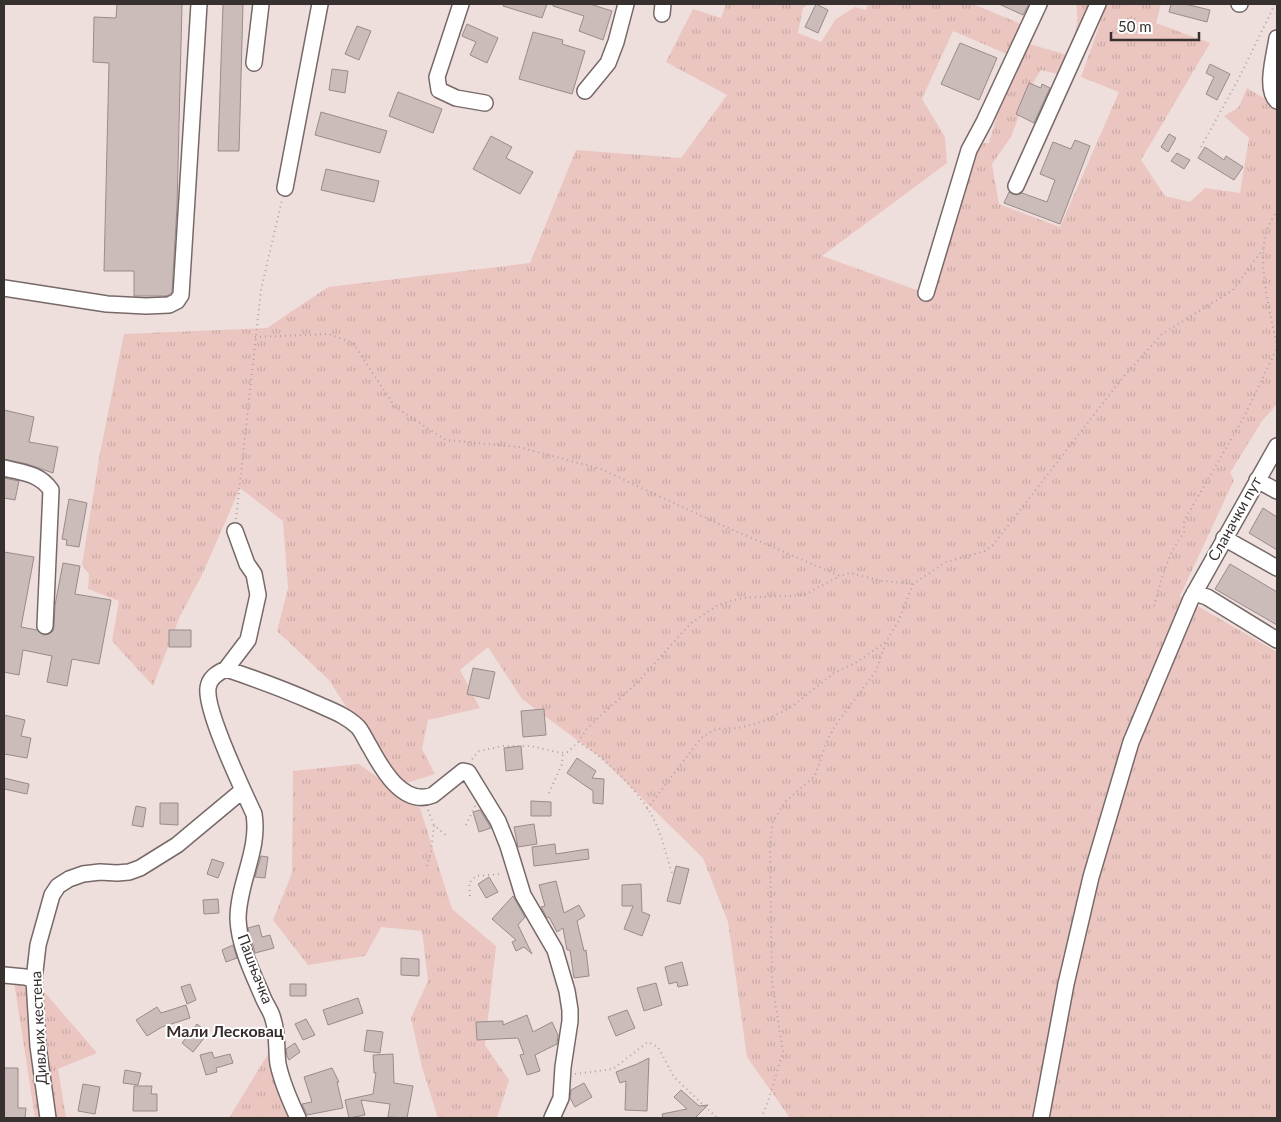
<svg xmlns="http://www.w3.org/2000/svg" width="1281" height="1122" viewBox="0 0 1281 1122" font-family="Lato,sans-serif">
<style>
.grass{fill:url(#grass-tufts);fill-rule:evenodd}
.building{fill:#cbbcba;stroke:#998b89}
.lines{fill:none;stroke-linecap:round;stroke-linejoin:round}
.minor-casing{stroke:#776968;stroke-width:18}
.path{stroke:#b0a4a3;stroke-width:2;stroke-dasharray:1 4;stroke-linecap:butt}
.minor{stroke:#fff;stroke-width:15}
.labels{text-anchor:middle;stroke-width:4;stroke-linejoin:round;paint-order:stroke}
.street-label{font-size:15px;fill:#36302f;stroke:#fff}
.neighbourhood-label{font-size:16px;font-weight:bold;fill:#362b2a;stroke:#fff}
</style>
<defs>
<pattern id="grass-tufts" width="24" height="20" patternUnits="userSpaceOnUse" patternTransform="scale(1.25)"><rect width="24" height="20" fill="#ebc5c0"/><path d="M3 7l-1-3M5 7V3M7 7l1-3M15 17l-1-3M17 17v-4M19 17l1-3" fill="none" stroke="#caaaa5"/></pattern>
</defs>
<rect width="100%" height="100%" fill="#eedfdd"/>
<path class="grass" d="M726,4h82l-5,4 -5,25 23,9 15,-23 19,-12 11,3 2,-6h105l55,23 -6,15 46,13c6,-17 12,-33 8,-51h11l3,20 -25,52 -24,-6 -13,21 -17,46 -19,27 7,40 61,23 59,-135 -38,-15 26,-73h54l-5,19 54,20 -69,117 24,36 25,6 15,-14 35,5 9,-55 -25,-22 15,-9 8,-19 30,18v298l-15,17 -32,52 4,7 -54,116 97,56v466h-487l-43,-61 -19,-135 -25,-64 -103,-101 -78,-58 -34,-52 -28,23 20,38 -52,12 -6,29 13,25 -38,12 -68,-106 -52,-49 11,-43 -5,-67 -43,-33 -38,87 -22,41 -27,70 -41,-45 7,-40 -31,-12 1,-15 -7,-9 18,-112 24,-119 143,-6 61,-41 202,-24 46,-113 105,8 46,-63 -61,-33 27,-53 28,9zM953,31l61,26 -24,51 6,11 -7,24 -17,1 -47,149 -103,-37 125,-93 -2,-26 -23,-38z
M359,764l61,44 32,101 44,37 -11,99 24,35 -12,38h-59l-16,-51 -11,-49 17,-37 -6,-50 -41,-4 -16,29 -57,9 -35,-45 19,-47 1,-102z
M13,975l21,5 63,73 -39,16 8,49h-31z
M276,1041l21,77h-68z"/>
<path class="building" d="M117,4h65l-5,202 -5,86 -5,4h-33v-25h-30l5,-208 -16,-1 1,-45 22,1z
M223,4h20l-4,147h-21z
M504,4h43l-5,14 -39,-12z
M553,4h37l22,7 -9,29 -24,-9 5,-15 -31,-10z
M816,4l12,6 -10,23 -13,-6z
M999,4h30l-6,11z
M1171,4h14l25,6 -3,12 -38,-10z
M467,24l31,14 -11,25 -17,-8 6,-13 -14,-6z
M357,26l14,5 -12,29 -14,-6z
M533,32l30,8 -1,4 23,7 -13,43 -53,-15z
M960,43l37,15 -18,42 -38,-16z
M1210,64l20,10 -13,26 -11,-6 8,-17 -8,-4z
M332,69l16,2 -3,22 -16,-3z
M1029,83l12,5 1,-4 8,4 -16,35 -18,-9z
M398,92l44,17 -9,24 -44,-17z
M321,112l66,19 -7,22 -65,-18z
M1169,134l7,4 -8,14 -7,-5z
M491,136l21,11 -6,11 27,14 -13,22 -47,-25z
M1075,140l15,6 -30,78 -56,-21 5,-11 7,3 6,-2 25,9 8,-22 -15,-6 13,-32 18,7z
M1205,147l19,13 2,-4 17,11 -9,13 -36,-22z
M1177,153l13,7 -6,9 -13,-8z
M326,169l53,12 -5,21 -53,-12z
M4,410l30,7 -5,25 29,5 -5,26 -26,-9 -23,-5z
M4,478l15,3 -4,19 -11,-2z
M69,499l18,4 -8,44 -13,-2 1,-5 -5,-1z
M1263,508l14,9v33l-28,-17z
M4,552l30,5 -13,70 16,3 7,5 5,-1 4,-3 1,-5 1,-21 8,-42 17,3 -5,28 36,6 -12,64 -27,-5 -5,27 -20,-4 5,-26 -29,-6 -4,25 -15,-3z
M1230,564l47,28v33l-62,-36z
M169,630h22v17h-22z
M473,668l22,4 -6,27 -22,-5z
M544,709l2,26 -23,2 -2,-26z
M4,715l21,5 -4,16 10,2 -4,20 -23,-4z
M521,746l2,23 -17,2 -2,-23z
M577,758l19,13 -4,7 12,1 -1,25 -10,-1v-12l-26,-18z
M4,778l25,6 -2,10 -23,-5z
M531,801l20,1v14h-20z
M160,803h18v22l-18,-1z
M136,806l10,2 -3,19 -11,-2z
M480,810l11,18 -12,4 -6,-20z
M534,824l3,20 -19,3 -4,-20z
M555,844l1,10 32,-5 1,10 -55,7 -2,-19z
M261,856l7,1 -3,21 -10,-1z
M212,859l12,4 -6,15 -11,-4z
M676,866l13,3 -9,35 -13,-3z
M489,877l9,15 -12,6 -8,-14z
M556,881l8,32 15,-8 6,11 -8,5 7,30 2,-1 3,26 -15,2 -4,-28h-3l-4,-22 -6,4 -8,-15 -2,1 -6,-11 4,-1 -6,-21z
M641,884l1,28 8,3 -8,21 -18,-7 9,-23h-11v-21z
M513,896l12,21 -7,8 14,29 -8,-7 -8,4 -4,-9 4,-2 -24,-21z
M218,899l1,14 -15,1 -1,-14z
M259,925l3,12 8,-2 4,13 -19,5 -7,-25z
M233,945l4,13 -11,4 -4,-12z
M401,958l18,1v17l-18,-1z
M682,962l6,23 -10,2 -1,-5 -8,2 -4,-17z
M656,983l6,22 -18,6 -7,-23z
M190,984l6,16 -9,4 -6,-17z
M290,984h16v12h-16z
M358,998l5,15 -35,12 -5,-15z
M186,1005l4,13 -28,9 -15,9 -11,-16 21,-13 4,6z
M627,1010l8,18 -19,8 -8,-19z
M527,1015l6,17 19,-10 6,13 -1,9 -22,11 5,16 -13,4 -7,-20 4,-1 -6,-16 -41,2 -1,-18 27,-1v4z
M306,1019l9,16 -12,5 -8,-16z
M197,1024l11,9 -15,19 -11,-9z
M367,1030l16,2 -3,21 -16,-2z
M295,1043l5,9 -11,8 -2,-4 -1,-7z
M212,1052l2,6 16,-4 3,9 -17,5 1,4 -11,3 -6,-20z
M393,1054l1,29 19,3 -6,32 -19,-1 2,-13 -29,-4 4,15 -16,3 -4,-18 28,-6 3,-21h-2l-1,-18z
M649,1058l-2,53 -22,-1 1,-29 -6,2 -4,-11 21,-8z
M4,1068h14v40h8l-1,10h-21z
M332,1068l7,14h-2l6,26 -36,7 -5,-11 10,-2 -8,-25z
M125,1070l16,3 -3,12 -15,-2z
M584,1083l8,14 -17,10 -5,-9 1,-8z
M83,1084l17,3 -5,27 -17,-3z
M134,1086h18l-1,8h6v17h-24z
M681,1090l18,16 9,-1 -13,13h-32l-1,-4 25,-5 -13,-12z"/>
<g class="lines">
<defs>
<path id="minor" d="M461,4l-24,73 2,13 17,8 29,5
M1239,4h1
M662,14l1,-10
M1277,38c-2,15 -13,52 0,63
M254,63l7,-59
M585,91l23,-28 8,-21 10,-38
M1016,186l82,-182
M285,188l35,-184
M4,288l103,16 39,2 23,-1 8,-4 4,-6 18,-291
M926,293l43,-143 15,-28 55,-118
M4,468c19,5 35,5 47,22l-6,136
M1257,480l20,11
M1224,538l53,30
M1194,593l13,4 70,43
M226,669l22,-29 10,-45 -4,-21 -7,-10 -12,-33
M4,975l21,2 9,3
M48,1118l-10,-72 -4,-66 4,-35 14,-50 6,-9 11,-7 14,-5 17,-2 17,1 12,-1 11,-4 37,-23 66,-55
M298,1118c-8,-17 -16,-35 -20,-54 -2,-14 0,-30 -5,-45 -2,-9 -8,-15 -11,-24 -10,-23 -23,-50 -24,-76 0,-36 22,-69 16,-105 -11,-24 -49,-103 -46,-126 1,-10 9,-15 18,-19 30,10 60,21 89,34 15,7 31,12 43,24 5,6 8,14 12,20 12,22 33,60 63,48l30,-24 5,1 30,49 10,25 15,49 32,55 12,41 3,19v11l-7,46 -2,31 -9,20
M1041,1118l25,-134 25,-107 40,-135 60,-143 86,-153"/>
</defs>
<use href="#minor" class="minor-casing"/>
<path class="path" d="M1201,147l39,-71 35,-72
M1277,210c-3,6 -8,14 -10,21 -11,34 4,82 10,116
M255,337l74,-3 24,9 42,64 51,33 73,7 82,22 118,55 121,52 10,-3 32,8 31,3
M236,519l25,-229 21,-90
M1154,606l9,-32 9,-23 12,-19v-11l60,-104 33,-69
M578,742c26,14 62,50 75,76 9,17 13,37 19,55
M472,759l7,-8 24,-5h28l30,7 7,-1 10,-10 8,-12 14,-14 37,-33 54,-60 27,-18 24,-7 62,-3 36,-19
M549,793l13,-29 1,-11
M647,809l54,-71 15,-9 22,-1 23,-6 29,-14 44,-35 23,-11 29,-20 13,-22 14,-36 33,-22 39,-11 8,-6 131,-169 38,-42 71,-44 30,-41
M428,810l6,15 14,12
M466,825l9,-19
M427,866l4,-15 3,-26
M470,896l-1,-13 7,-7 27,-2
M575,1074l38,-5 35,-27 10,5 16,30 43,41
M761,1118l6,-13 16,-53 -11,-70 -2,-141 3,-19 12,-20 30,-26 11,-33 9,-17 41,-55 10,-29"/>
<use href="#minor" class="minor"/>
</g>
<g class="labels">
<g class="street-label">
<text transform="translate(1235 519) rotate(-61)" y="5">Сланачки пут</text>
<text transform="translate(255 969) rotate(69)" y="5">Пашњачка</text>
<text transform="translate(39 1028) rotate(-93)" y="5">Дивљих кестена</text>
</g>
<g class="neighbourhood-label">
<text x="225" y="1037">Мали Лесковац</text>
</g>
</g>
<rect width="1281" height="1122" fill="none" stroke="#36302f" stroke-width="10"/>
<path d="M1111 32v8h88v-8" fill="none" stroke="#36302f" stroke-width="2.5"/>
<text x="1118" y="32" font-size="15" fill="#36302f" stroke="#ffffff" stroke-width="4" paint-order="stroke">50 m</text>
</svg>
